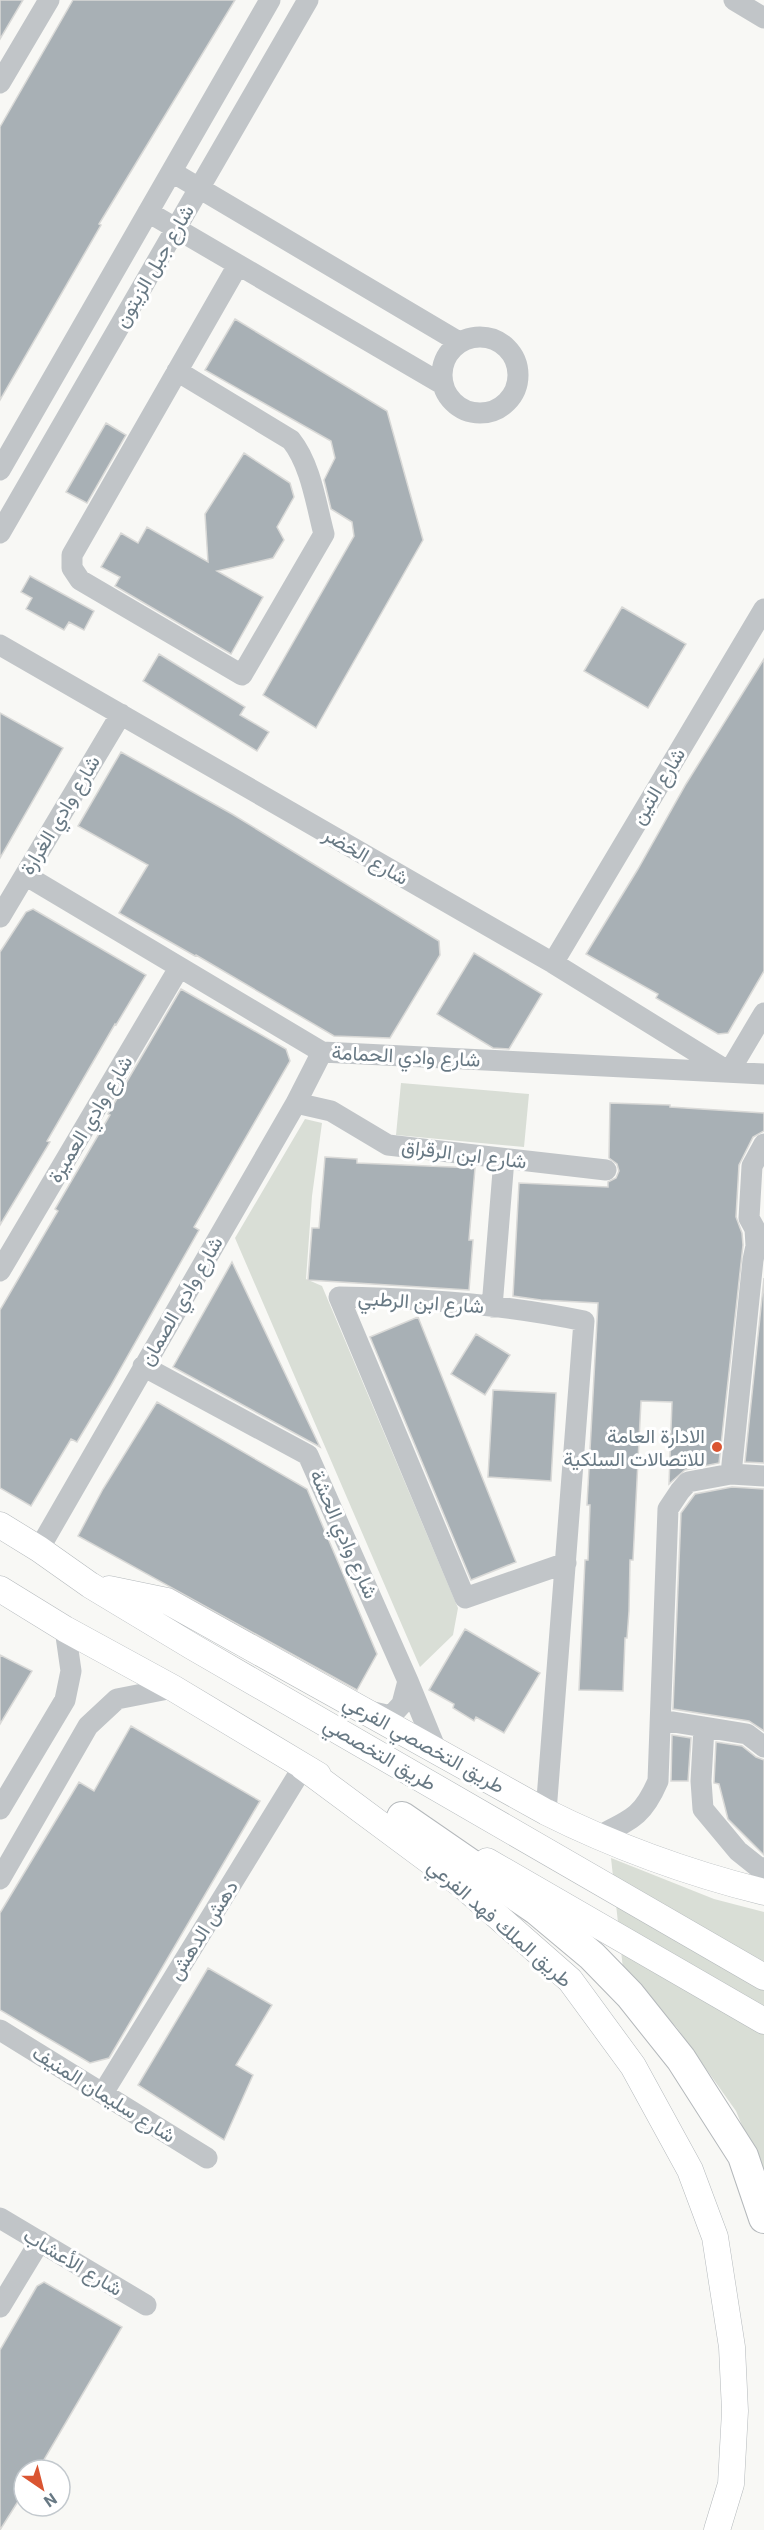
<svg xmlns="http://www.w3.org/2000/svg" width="764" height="2530" viewBox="0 0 764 2530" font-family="Roboto,Vazirmatn,sans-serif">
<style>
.green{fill:#d9ded6}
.building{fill:#a8b0b5;stroke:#d9d9d7;stroke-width:1.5}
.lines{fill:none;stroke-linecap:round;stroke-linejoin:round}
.major-casing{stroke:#b4b9bc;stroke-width:27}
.highway-casing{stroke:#b4b8bb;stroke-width:32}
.minor{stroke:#c1c5c8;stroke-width:21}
.major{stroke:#fff;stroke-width:26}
.highway{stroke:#fff;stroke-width:30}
.poi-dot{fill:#da5532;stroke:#fff;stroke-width:2}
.labels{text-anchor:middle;stroke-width:6;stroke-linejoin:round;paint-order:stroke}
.street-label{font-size:20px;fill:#687984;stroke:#fff}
.poi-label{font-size:20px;fill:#687984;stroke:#fff;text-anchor:end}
</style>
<rect width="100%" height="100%" fill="#f8f8f5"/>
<path class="green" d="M401,1083l128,11 -5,53 -128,-12z
M305,1119l17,4 -10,73 -6,83 16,7 136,322 -5,27 -33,32 -185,-429z
M611,1858l103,41 50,13v267l-28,-68 -59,-83 -54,-59z"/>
<path class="building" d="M0,0h23l-23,39z
M73,0h162l-136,224 2,1 -101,175v-273z
M235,319l152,92 36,129 -107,188 -53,-33 91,-159 -2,-14 -21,-13 -7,-29 11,-22 -4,-17 -126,-71z
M106,423l20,12 -39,68 -21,-11z
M244,453l46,30 4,14 -17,30 7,13 -11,18 -56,13 46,26 -32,57 -116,-68 5,-9 -19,-10 20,-34 17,10 9,-16 61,35 -3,-48z
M30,576l64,35 -10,19 -15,-8 -5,8 -38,-21 6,-11 -11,-6z
M622,607l64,37 -38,64 -64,-37z
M159,654l86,53 -5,8 29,17 -12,19 -114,-70z
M764,659v312l-36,62 -10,1 -62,-36 2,-4 -72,-40 52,-85 48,-85z
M0,713l63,35 -63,110z
M121,752l111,62 207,127 1,14 -50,83 -56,-2 -138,-81 -1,1 -76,-43 29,-48 -70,-39z
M33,909l113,66 -30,50 -1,-1 -68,117 3,1 -50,83v-273l26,-40z
M474,953l68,41 -33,55 -16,-1 -56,-34z
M181,989l105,60 4,12 -96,166 5,3 -89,157 -33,55 -6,-3 -40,67 -31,-18v-178l58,-99 -3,-2 55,-94 -2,-1z
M610,1103l60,2v2l94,6v18l-11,6 -14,28 -3,52 6,16 1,12 -24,218 -34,7 -16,14 3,-82 -31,-1 -8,159h-3l-1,51 -2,27h-2l-2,53 -44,-1 6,-130h3l2,-55h-3l11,-202 -57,-3 -28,-4 6,-113 89,4v-5l8,-4 3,-7 -2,-7 -8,-6z
M325,1157l32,2v4l118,5 -6,72h4l-4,50 -161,-10 4,-52h7z
M232,1262l88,185 -147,-80z
M764,1278v185l-19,-1z
M418,1317l98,245 -45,18 -101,-243z
M476,1334l34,21 -25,40 -34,-21z
M493,1390l63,3 -5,88 -63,-4z
M157,1402l150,87 70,165 -20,36 -279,-154 25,-47z
M732,1487l32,2v242l-15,-10 -76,-12 8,-196 14,-19z
M465,1629l75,44 -36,60 -28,-16 -2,4 -21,-13 1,-4 -25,-14z
M0,1655l32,16 -32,53z
M131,1726l129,75 -151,257 -19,5 -90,-53v-97l79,-131 15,9z
M672,1735l19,3 -3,43h-17z
M716,1742l26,4 14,11 8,3v95l-36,-36 -9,-35 -5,-1z
M208,1968l64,37 -36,60 17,10 -29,65 -86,-55z
M44,2282l78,45 -84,143h-14v22l-24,38v-180l37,-64z"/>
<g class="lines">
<defs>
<path id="major" d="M0,1525l39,24 51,36 103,62 571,330
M0,1589l65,40 108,59 145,87
M109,1589l58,12 379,211c70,35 142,61 218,80
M303,1767l159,118 108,95 63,86 57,104 25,67 17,110 3,64 -4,73 -14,46
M487,1861l277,160"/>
<path id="highway" d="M402,1817l135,93 55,46 38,39 51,64 62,97 21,62"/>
</defs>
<use href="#major" class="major-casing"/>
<use href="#highway" class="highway-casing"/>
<path class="minor" d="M734,0l30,18
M0,83l49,-83
M172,172l287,170
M148,212l294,172
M442 375a38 38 0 1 1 76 0a38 38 0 1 1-76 0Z
M177,371l114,69c20,25 25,64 33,94l-82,141 -162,-95 -8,-12v-13l166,-290
M0,470l270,-470
M0,533l308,-533
M0,645l553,318 176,109 35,-59
M25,875l297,177 442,22
M0,917l121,-203
M553,963l211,-354
M296,1103l35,8 57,34 218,25
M0,1271l179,-303
M492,1307l12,-148
M143,1366l165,89 100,226 29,71
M731,1474l33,2
M39,1549l257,-446 26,-51
M369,1711l22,5 11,-12 6,-23
M661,1720l86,14 17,13
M704,1727l-3,54 2,28 35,42 20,16 6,1
M0,1809l65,-109 6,-29 -6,-42
M546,1812l38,-491c-81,-17 -163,-23 -245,-24l126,301 101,-35
M596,1837c34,-17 46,-19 62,-56l10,-272 12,-18 8,-9 43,-8 22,-214 3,-14 -1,-17 -6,-11 3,-52 12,-22
M0,1879l88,-153 29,-27 56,-11
M0,2030l207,128
M103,2093l200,-326
M0,2218l146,87
M0,2307l40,-66"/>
<use href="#major" class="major"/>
<use href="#highway" class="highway"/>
</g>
<circle class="poi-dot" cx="717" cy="1447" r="6"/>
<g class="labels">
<g class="street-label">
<text transform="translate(154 266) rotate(-60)" y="7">شارع جبل الزيتون</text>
<text transform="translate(658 786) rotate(-59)" y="7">شارع التين</text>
<text transform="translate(60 815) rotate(-59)" y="7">شارع وادي الغرارة</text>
<text transform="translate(366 856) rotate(30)" y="7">شارع الخضر</text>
<text transform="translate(406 1056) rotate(3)" y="7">شارع وادي الحمامة</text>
<text transform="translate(90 1119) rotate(-59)" y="7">شارع وادي العميرة</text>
<text transform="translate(464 1154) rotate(7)" y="7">شارع ابن الرقراق</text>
<text transform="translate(181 1301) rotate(-60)" y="7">شارع وادي الصمان</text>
<text transform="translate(421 1302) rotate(4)" y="7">شارع ابن الرطبي</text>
<text transform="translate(344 1534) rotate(66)" y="7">شارع وادي الحشة</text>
<text transform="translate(424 1744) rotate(29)" y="7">طريق التخصصي الفرعي</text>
<text transform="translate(380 1754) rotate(30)" y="7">طريق التخصصي</text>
<text transform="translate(500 1923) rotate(41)" y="7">طريق الملك فهد الفرعي</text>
<text transform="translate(203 1930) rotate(-58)" y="7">دهش الدهش</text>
<text transform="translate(104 2094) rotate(32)" y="7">شارع سليمان المنيف</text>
<text transform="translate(73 2262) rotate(31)" y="7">شارع الأعشاب</text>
</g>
<g class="poi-label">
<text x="705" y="1443">الادارة العامة<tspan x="705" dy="23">للاتصالات السلكية</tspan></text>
</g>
</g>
<g transform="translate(42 2488) rotate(145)"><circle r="28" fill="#ffffff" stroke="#c3c9ce" stroke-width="1.5"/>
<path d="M0-4.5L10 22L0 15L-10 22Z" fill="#da5532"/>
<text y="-9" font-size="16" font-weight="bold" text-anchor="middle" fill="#687984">N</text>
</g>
</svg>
